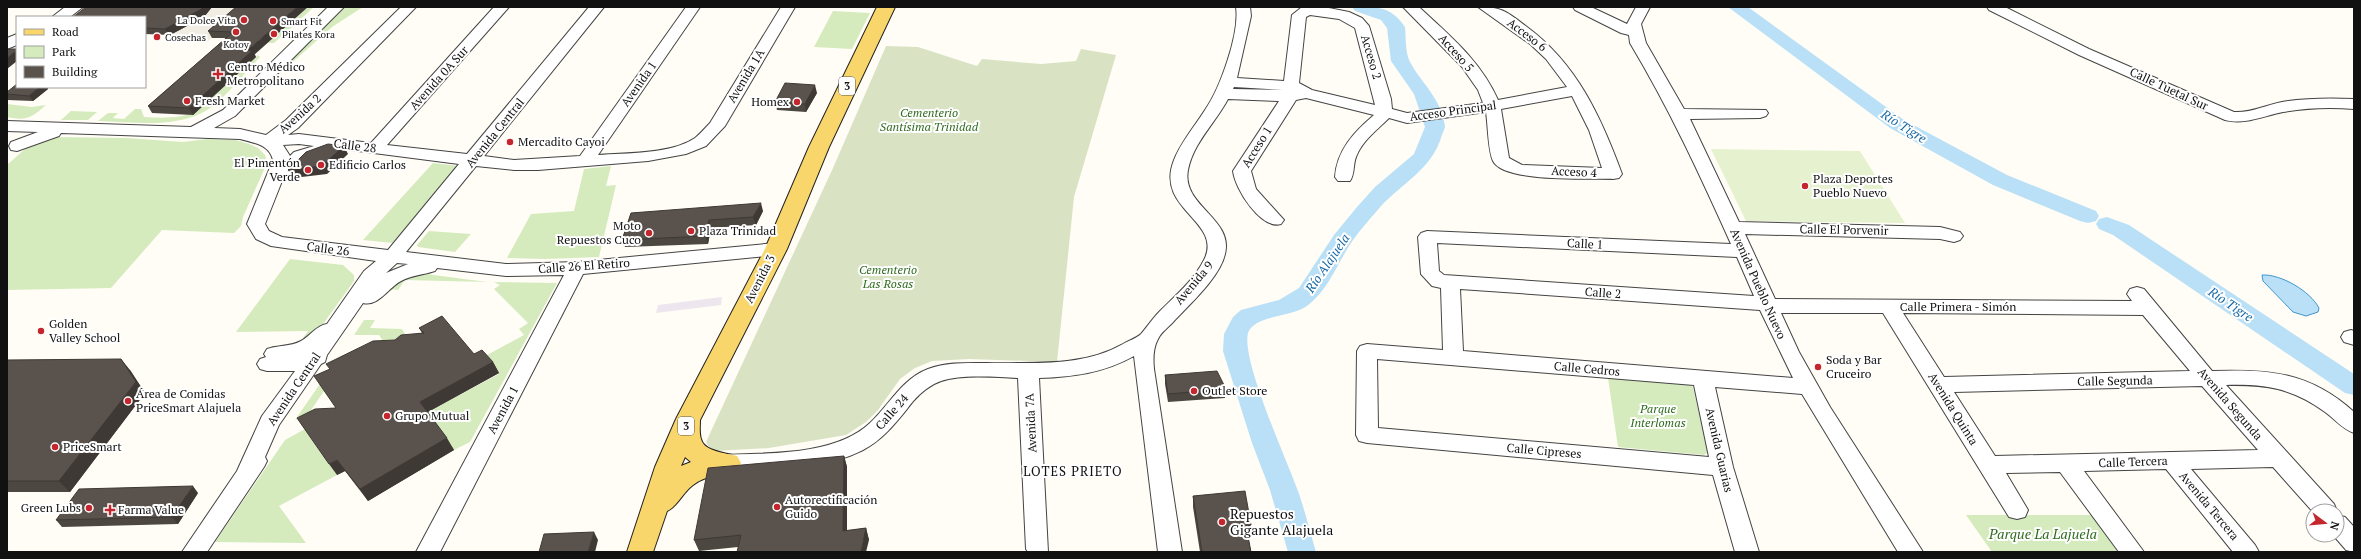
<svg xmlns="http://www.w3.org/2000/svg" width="2361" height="559" viewBox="0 0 2361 559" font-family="'PT Serif',serif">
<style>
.industrial{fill:#eee6ef}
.green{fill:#d5ebbd}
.cemetery{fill:#d9e3c4}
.pitch{fill:#e6f2cf}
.plaza{fill:#f1ede2}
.water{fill:#b9e0f7;stroke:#3f96cf}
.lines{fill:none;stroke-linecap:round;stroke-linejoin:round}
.river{fill:#b9e0f7;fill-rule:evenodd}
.minor-casing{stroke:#444;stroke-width:2}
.major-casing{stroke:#222;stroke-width:2}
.minor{fill:#fff;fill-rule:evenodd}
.major{fill:#f9d66b;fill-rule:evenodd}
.wall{fill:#4d4742}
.shaded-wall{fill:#3f3936}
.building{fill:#5a524d;stroke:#3f3936}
.poi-dot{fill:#c4262e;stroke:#fff;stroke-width:1.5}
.labels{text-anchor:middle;stroke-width:4;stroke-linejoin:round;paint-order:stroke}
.far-poi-label{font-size:10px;fill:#111;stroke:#fff;text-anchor:start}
.shield{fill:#fff;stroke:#585858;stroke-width:1}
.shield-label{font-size:11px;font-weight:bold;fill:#111}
.street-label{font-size:12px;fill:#111;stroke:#fff}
.poi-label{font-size:12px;fill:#111;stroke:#fff;text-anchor:start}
.park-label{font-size:12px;font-style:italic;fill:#2f6b1f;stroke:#fff}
.water-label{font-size:13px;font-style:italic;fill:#1768a6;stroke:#fff}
.neighbourhood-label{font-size:13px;letter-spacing:1px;fill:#111;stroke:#fff}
.near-poi-label{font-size:14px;fill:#111;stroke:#fff;text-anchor:start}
.near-park-label{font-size:14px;font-style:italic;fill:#2f6b1f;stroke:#fff}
</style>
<rect width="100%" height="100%" fill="#fffdf5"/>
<path class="industrial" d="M722,297l-1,8 -65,8 2,-8z"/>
<path class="green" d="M308,7h6l-40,36h-6z
M340,7h23l-31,20 -92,82z
M833,11l37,2 -18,36 -38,-2z
M258,55l2,2c-15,16 -30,35 -47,49 -32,24 -77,16 -115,15l10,-8h10l-5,5 11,1 11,-10h6l3,8c19,1 36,2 53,-6z
M7,104l25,3 14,-2c-15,13 -19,16 -39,12z
M71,111l26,1 -9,8h-27z
M55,137l71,1 57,4 24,-3 29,1 13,4 9,4 7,7 2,8 -24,54 -2,9 -7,7 -72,-3 -51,58 -104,2v-125l19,-17z
M433,163l26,3 -66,77 -30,-3z
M611,166l-5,20 10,-1 -17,72 -54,2 -38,-1 24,-44 43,-3 10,-42z
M429,231l42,3 -16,18 -37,-5 -1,-2z
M290,259l53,6 11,10v6l-41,57h-10l5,-7 -72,1z
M417,273l9,1 61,8 -82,-2 -7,10 -14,-1 9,-6z
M494,282l63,1 -87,159 -16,8 -22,-30 -27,4 94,-50 -23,-13 48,-26 -5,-6 9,-6 -34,-34 6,-4z
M364,320h11l-5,8 32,1 5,8 -10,4h-14l-4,-6h-25z
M1608,378l80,6 5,3 15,65 -4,3 -86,-8z
M322,381l2,10 -15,22 -14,7z
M305,429l32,46 -58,31 27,37 -91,-1 70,-102z
M1966,515h127l28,37h-129z"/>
<path class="cemetery" d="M886,46l32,1 59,19 5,-7 59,5 35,-3 5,-12 35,6 -42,142 -17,165 -88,-3 -37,2 -17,7 -15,11 -22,31 -12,12 -20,13 -77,13 -54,3 -5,-2 -4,-7 127,-274z"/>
<path class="pitch" d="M1711,149l149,2 45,72 -159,-2z"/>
<path class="plaza" d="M212,7h36l-41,35 -41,-2 10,-9 28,-14z"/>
<path class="water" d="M2262,275c19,-1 48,16 57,33l-1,4 -12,4 -13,-4 -30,-31z"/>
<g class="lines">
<path class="river" d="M1352,7c25,0 38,-2 53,20 1,10 0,26 5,35 12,22 31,36 35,64 0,3 -3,8 -4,12 -10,31 -38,45 -60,68 -11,13 -23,26 -32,40 -13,21 -22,45 -42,60 -15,11 -53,9 -59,27 -7,27 39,127 50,158 7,20 12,41 18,61h-28l-18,-62 -18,-47 -29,-92 1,-17 9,-17 8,-7 38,-10 20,-12 35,-53 23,-28 18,-20 39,-33 11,-27 -11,-33 -23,-33 -4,-33 -6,-8 -26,-9z
M1728,7h20l156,113 103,55 89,36 3,5 -3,5 -8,2 -8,-2 -87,-36 -103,-57z
M2107,217l22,8 225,149v21l-9,-2 -232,-158 -14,-6 -3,-5 3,-5z"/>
<defs>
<path id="minor" d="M65,7h18l-13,10h-18z
M328,7h16l-109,109 -21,12 26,1 26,6 20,-15 115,-113h15l-118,121 -10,7 11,-1 72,9 123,-136h15l-122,138 80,9 122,-147h15l-120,149 30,4 66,-4 106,-149h14l-102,148c27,-2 74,-1 97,-17 5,-4 10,-10 15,-15l71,-116h14l-70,119 -19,20 -20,8 -38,7 -110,9h-24l-38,-4 -70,86 100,12 71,-2 199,-19 7,2 2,4 -2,4 -7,2 -193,19 -143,278h-24l148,-277 -58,1 -69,-8 -2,3c-12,4 -23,4 -34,10 -13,7 -23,26 -38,22l-36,52 -2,7 -4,2 -42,61 -14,32 2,4 -3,6 -57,85h-25l55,-81 25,-55 33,-45h-28l-7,-2 -3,-5 3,-5 6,-2 -2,-3 3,-5c11,-4 23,-2 34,-8 9,-5 16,-16 26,-17l37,-53 12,-10 -105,-15 -15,-7 -9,-15 26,-64c-4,-16 -19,-17 -33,-21l-179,-6 -2,3 -42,15 -6,-1 -2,-4 2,-4 27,-10 -31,-1v-10l184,6 32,-17zM299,144l15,2 -20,6 -4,4 -7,-11zM335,148l124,16 -71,86 -106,-13 -13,-6 -4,-7 17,-43 24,-21zM397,263l11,1 -22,9z
M1236,7h14l1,9 -14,62 47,3 8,-66 10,-8h22l25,5 13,6 7,8 22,73 1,10 15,4 76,-10 -5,-13 -16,-23 -59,-60h16c30,28 62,54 79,93l69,-13 -21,-28 -16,-15 -52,-37c25,0 29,5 49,20 50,37 74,90 95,147l-3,4 -6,1c-23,-1 -109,4 -120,-18 -5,-11 -5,-36 -7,-49l-79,11 -18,-5c-12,12 -27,23 -33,39 -3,7 -1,17 -6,24h-12l-3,-4c2,-27 19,-45 39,-62l-68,-17 -10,2 -45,71 5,18 28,31 -3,4c-20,6 -46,-35 -48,-53l46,-70 -51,-2c-12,23 -35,44 -40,71 -7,36 46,48 37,84 -5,23 -35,50 -51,67 -5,6 -13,11 -16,18 -5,9 -5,20 -4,30l28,183h-24l-24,-196c-30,17 -62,21 -95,22l9,174h-20l-2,-3 -8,-171c-23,-1 -64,-5 -84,6 -11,6 -20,15 -27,25 -13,16 -25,31 -44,41 -44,22 -99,20 -147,23l-8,-3 -3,-6 3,-6 8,-3c47,-2 118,2 154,-32 20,-19 32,-44 58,-54 19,-7 39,-6 59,-6 46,-1 93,5 136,-19 5,-3 14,-6 18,-10 6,-7 12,-16 19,-23 15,-15 34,-31 44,-51 20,-39 -50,-50 -30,-100 7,-18 21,-34 31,-50 15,-21 35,-77 31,-103zM1310,15l29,4 16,9 20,77 -63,-15 -13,-7 7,-66zM1234,87l49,3 -50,-1zM1572,96l17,34 13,38 -80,-3 -13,-7 -8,-49z
M1573,7h18l36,17 9,-17h14l-9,17 5,19 38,66 82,1 2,3 -2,3 -6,2 -70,1 49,103 201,5 20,5 3,4 -3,4 -6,2 -14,-3 -195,-5 30,65 357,2 -5,-7 3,-5 7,-2 7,2 68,82c57,-2 98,1 142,41v21c-12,-4 -19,-14 -29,-21 -33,-24 -60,-28 -99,-27l108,119 3,7v1h-24l-40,-45 -82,2 64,76 4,7h-26l-67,-83 -82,2 60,81h-25l-59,-80 -54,1 22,37 -3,7 -8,2 -8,-2 -126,-204h-102l18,39 31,55 93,145h-25l-96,-158 -87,-7 18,80 26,85h-24l-22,-77 -346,-32 -8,-2 -3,-6 1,-84 3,-5 7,-2 76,6 -2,-62 -9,-2 -11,-12 -3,-37 3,-4 6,-2 304,13c-31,-69 -62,-136 -101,-201l-1,-8 -8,-2 -46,-23zM1437,243l300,14 17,39 -310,-21 -5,-4zM1460,289l300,21 33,68 -330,-27zM1903,313l240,2 47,56 -246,6zM1377,359l317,26 15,72 -331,-29zM2202,386l56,64 -263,6 -41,-64z
M1987,7h18l84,42 145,63c17,1 32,-7 48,-10 24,-4 48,-4 72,-3v10c-24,-2 -48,-1 -71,3 -20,4 -38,13 -58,8l-146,-65 -90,-45z
M17,34v11l-10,4v-11z
M2351,330l3,1v14l-10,-3 -3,-5 3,-5z
M2337,515l8,2 9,10v25l-8,-2 -13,-15h4z"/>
<path id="major" d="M877,7h18l-66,140 -42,102 -87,171c0,6 -1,13 1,19 3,13 26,14 36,17l4,7 -4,7c-15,5 -32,5 -44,15 -10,7 -16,22 -26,26l-14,41h-26l28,-85 21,-48 89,-170 44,-102zM685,457l6,5 -10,4z"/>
</defs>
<use href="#minor" class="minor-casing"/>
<use href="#major" class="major-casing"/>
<use href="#minor" class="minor"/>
<use href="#major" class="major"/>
</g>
<path class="wall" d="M86,7h126l-8,10 -34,18 -25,-1v-17z
M236,7l20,50 -63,58 -41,-2 -4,-7 78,-68h-14l-4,-7z
M17,87h30l1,2 -15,12 -25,-1 -1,-2v-4z
M817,93l-11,19 -29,-2 -2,-8z
M763,211l-7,14 -45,3 -3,16 -83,3 -3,-7 9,-27z
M419,328l55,26 19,8 6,11 -71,39 26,38 -86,51 -23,-30 -8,4 -1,-67 59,-68 27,-7z
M7,360l123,10 15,23 -75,99h-63z
M1165,375l61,14 -1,9 -57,4 -3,-18z
M844,456l3,11v64l19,-3 3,12 -131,7 -39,4 -5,-11z
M198,493l-20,31 -116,3 -6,-7z
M1193,496l58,29v11h-3l3,16h-51l-7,-45z"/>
<path class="shaded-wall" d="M203,7h9l-8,10 -34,18 -5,-6z
M297,7h11l-54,48 2,2 -63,58 -4,-7 59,-58z
M17,50v11l-10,8v-11z
M815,85l2,8 -11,19 -1,-8z
M40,87h7l1,2 -15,12 -4,-5z
M344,146l4,8 -21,20 -34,4 -5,-8z
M761,203l2,8 -7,14 -3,-8z
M709,220l2,8 -3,16 -3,-8z
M121,359l9,11 15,23 -75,99 -11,-11z
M493,362l6,11 -73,40 -6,-11z
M447,438l7,12 -86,51 -8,-12z
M844,456l3,11v75l-4,-11z
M337,460l8,11 -8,4 -8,-11z
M193,486l5,7 -20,31 -6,-7z
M866,528l3,12 -3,12h-5z
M594,532l4,8 -3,12h-7z"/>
<path class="building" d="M86,7h117l-3,3 -35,19 -20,-1v-11h-72z
M236,7h61l-49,43 4,1 -63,57 -41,-2 85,-74 -25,-1z
M7,49h10v1l-10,8z
M785,83l30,2 -10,19 -30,-2z
M17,84v3h23l-11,9 -22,-2v-2z
M328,144l16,2 -22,20 -34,4 18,-18z
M761,203l-8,14 -44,3 -4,16 -83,4 9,-27z
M442,316l32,38 8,-4 11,12 -73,40 27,36 -87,51 -23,-29 -8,4 -32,-46 18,-9 21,-1 -22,-32 16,-7 -4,-5 47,-23 22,-1 6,-5 23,-2 -5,-5z
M121,359l15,23 -77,99h-52v-121z
M1217,371l9,18 -58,5 -3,-19z
M844,456l-1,75 23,-3 -5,24h-124l4,-17 -47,5 14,-72z
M193,486l-21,31 -116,3 23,-31z
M1245,491l6,34 -5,1 5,26h-49l-9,-56z
M594,532l-6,20h-49l5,-18z"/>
<g class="poi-dot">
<circle cx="244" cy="20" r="4"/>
<circle cx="273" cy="21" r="4"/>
<circle cx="236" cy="32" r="4"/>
<circle cx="274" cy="34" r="4"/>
<circle cx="157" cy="37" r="4"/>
<path d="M216 68h4v4h4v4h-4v4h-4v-4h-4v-4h4z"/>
<circle cx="187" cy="101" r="4"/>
<circle cx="797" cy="102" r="4"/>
<circle cx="510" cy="142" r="4"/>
<circle cx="321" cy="165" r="4"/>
<circle cx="308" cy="170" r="4"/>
<circle cx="1805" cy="186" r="4"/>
<circle cx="691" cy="231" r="4"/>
<circle cx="649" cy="233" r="4"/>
<circle cx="41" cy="331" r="4"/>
<circle cx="1818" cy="367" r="4"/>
<circle cx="1194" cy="391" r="4"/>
<circle cx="128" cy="401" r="4"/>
<circle cx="387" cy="416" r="4"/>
<circle cx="55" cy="447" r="4"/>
<circle cx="777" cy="507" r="4"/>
<circle cx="89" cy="508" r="4"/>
<path d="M108 504h4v4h4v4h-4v4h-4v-4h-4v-4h4z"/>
<circle cx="1222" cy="522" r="4"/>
</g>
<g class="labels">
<g class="far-poi-label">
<text x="236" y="24" text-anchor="end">La Dolce Vita</text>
<text x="281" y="25">Smart Fit</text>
<text x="282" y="38">Pilates Kora</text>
<text x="165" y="41">Cosechas</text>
<text x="236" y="48" text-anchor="middle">Kotoy</text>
</g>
<g class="shield">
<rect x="839" y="77" width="16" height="18" rx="3"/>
<rect x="678" y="417" width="16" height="18" rx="3"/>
</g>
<g class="shield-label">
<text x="847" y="90">3</text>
<text x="686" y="430">3</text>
</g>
<g class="street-label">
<text transform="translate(1527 35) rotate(37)" y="4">Acceso 6</text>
<text transform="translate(1456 53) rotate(48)" y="4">Acceso 5</text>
<text transform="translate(1371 57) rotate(74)" y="4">Acceso 2</text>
<text transform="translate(746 76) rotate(-59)" y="4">Avenida 1A</text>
<text transform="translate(439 78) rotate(-48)" y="4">Avenida 0A Sur</text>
<text transform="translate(639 84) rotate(-55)" y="4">Avenida 1</text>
<text transform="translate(2169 89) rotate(25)" y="4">Calle Tuetal Sur</text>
<text transform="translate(1453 111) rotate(-8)" y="4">Acceso Principal</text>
<text transform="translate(300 114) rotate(-42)" y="4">Avenida 2</text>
<text transform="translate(495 133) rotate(-51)" y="4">Avenida Central</text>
<text transform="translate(355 146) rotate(7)" y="4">Calle 28</text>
<text transform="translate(1257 147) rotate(-58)" y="4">Acceso 1</text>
<text transform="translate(1574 172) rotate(3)" y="4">Acceso 4</text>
<text transform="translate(1844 230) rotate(1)" y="4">Calle El Porvenir</text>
<text transform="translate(1585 244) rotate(3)" y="4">Calle 1</text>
<text transform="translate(328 249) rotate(7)" y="4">Calle 26</text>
<text transform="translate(584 266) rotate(-4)" y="4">Calle 26 El Retiro</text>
<text transform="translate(760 279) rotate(-63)" y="4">Avenida 3</text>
<text transform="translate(1194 283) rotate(-50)" y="4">Avenida 9</text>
<text transform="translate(1758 284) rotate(66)" y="4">Avenida Pueblo Nuevo</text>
<text transform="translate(1603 293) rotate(4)" y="4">Calle 2</text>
<text x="1958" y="311">Calle Primera - Simón</text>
<text transform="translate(1587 369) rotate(5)" y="4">Calle Cedros</text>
<text transform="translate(2115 381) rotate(-1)" y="4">Calle Segunda</text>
<text transform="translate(294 389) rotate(-56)" y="4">Avenida Central</text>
<text transform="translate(2230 404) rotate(49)" y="4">Avenida Segunda</text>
<text transform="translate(1953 409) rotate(58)" y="4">Avenida Quinta</text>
<text transform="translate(503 410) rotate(-62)" y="4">Avenida 1</text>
<text transform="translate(892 412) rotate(-49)" y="4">Calle 24</text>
<text transform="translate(1031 423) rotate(-93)" y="4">Avenida 7A</text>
<text transform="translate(1719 450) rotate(77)" y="4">Avenida Guarias</text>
<text transform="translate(1544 451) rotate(5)" y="4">Calle Cipreses</text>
<text transform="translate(2133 462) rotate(-2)" y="4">Calle Tercera</text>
<text transform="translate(2209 506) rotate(50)" y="4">Avenida Tercera</text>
</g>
<g class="poi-label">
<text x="227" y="71">Centro Médico<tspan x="227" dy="14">Metropolitano</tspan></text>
<text x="195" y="105">Fresh Market</text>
<text x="789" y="106" text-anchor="end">Homex</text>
<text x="518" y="146">Mercadito Cayoi</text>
<text x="300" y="167" text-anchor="end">El Pimentón<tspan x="300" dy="14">Verde</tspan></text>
<text x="329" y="169">Edificio Carlos</text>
<text x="1813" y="183">Plaza Deportes<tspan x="1813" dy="14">Pueblo Nuevo</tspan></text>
<text x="641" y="230" text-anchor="end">Moto<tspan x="641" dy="14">Repuestos Cuco</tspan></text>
<text x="699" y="235">Plaza Trinidad</text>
<text x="49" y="328">Golden<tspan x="49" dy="14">Valley School</tspan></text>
<text x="1826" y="364">Soda y Bar<tspan x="1826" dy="14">Cruceiro</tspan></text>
<text x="1202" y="395">Outlet Store</text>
<text x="136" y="398">Área de Comidas<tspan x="136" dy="14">PriceSmart Alajuela</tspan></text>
<text x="395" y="420">Grupo Mutual</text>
<text x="63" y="451">PriceSmart</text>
<text x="785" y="504">Autorectificación<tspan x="785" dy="14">Guido</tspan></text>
<text x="81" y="512" text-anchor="end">Green Lubs</text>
<text x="118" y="514">Farma Value</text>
</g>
<g class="park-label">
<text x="929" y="117">Cementerio<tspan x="929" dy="14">Santísima Trinidad</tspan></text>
<text x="888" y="274">Cementerio<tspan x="888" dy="14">Las Rosas</tspan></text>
<text x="1658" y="413">Parque<tspan x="1658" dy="14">Interlomas</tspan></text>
</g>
<g class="water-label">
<text transform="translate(1904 126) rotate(32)" y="5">Río Tigre</text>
<text transform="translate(1327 263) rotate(-56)" y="5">Río Alajuela</text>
<text transform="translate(2231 304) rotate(34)" y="5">Río Tigre</text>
</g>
<g class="neighbourhood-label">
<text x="1073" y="476">LOTES PRIETO</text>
</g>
<g class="near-poi-label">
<text x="1230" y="519">Repuestos<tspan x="1230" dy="16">Gigante Alajuela</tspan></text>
</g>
<g class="near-park-label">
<text x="2043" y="539">Parque La Lajuela</text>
</g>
</g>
<rect width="2361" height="559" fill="none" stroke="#111111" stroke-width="16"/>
<rect x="16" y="16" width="130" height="72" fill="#ffffff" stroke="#a0a0a0"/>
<rect x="24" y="29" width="20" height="6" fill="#f9d66b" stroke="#a0a0a0"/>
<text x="52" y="36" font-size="12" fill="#111111">Road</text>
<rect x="24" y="46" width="20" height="12" fill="#d5ebbd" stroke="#a0a0a0"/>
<text x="52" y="56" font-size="12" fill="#111111">Park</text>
<rect x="24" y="66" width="20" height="12" fill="#5a524d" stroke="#a0a0a0"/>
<text x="52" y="76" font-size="12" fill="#111111">Building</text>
<g transform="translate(2325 523) rotate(106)"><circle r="19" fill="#ffffff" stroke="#a0a0a0"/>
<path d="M0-3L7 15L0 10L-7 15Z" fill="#c4262e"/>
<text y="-6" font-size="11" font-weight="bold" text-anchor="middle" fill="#111111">N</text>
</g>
</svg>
